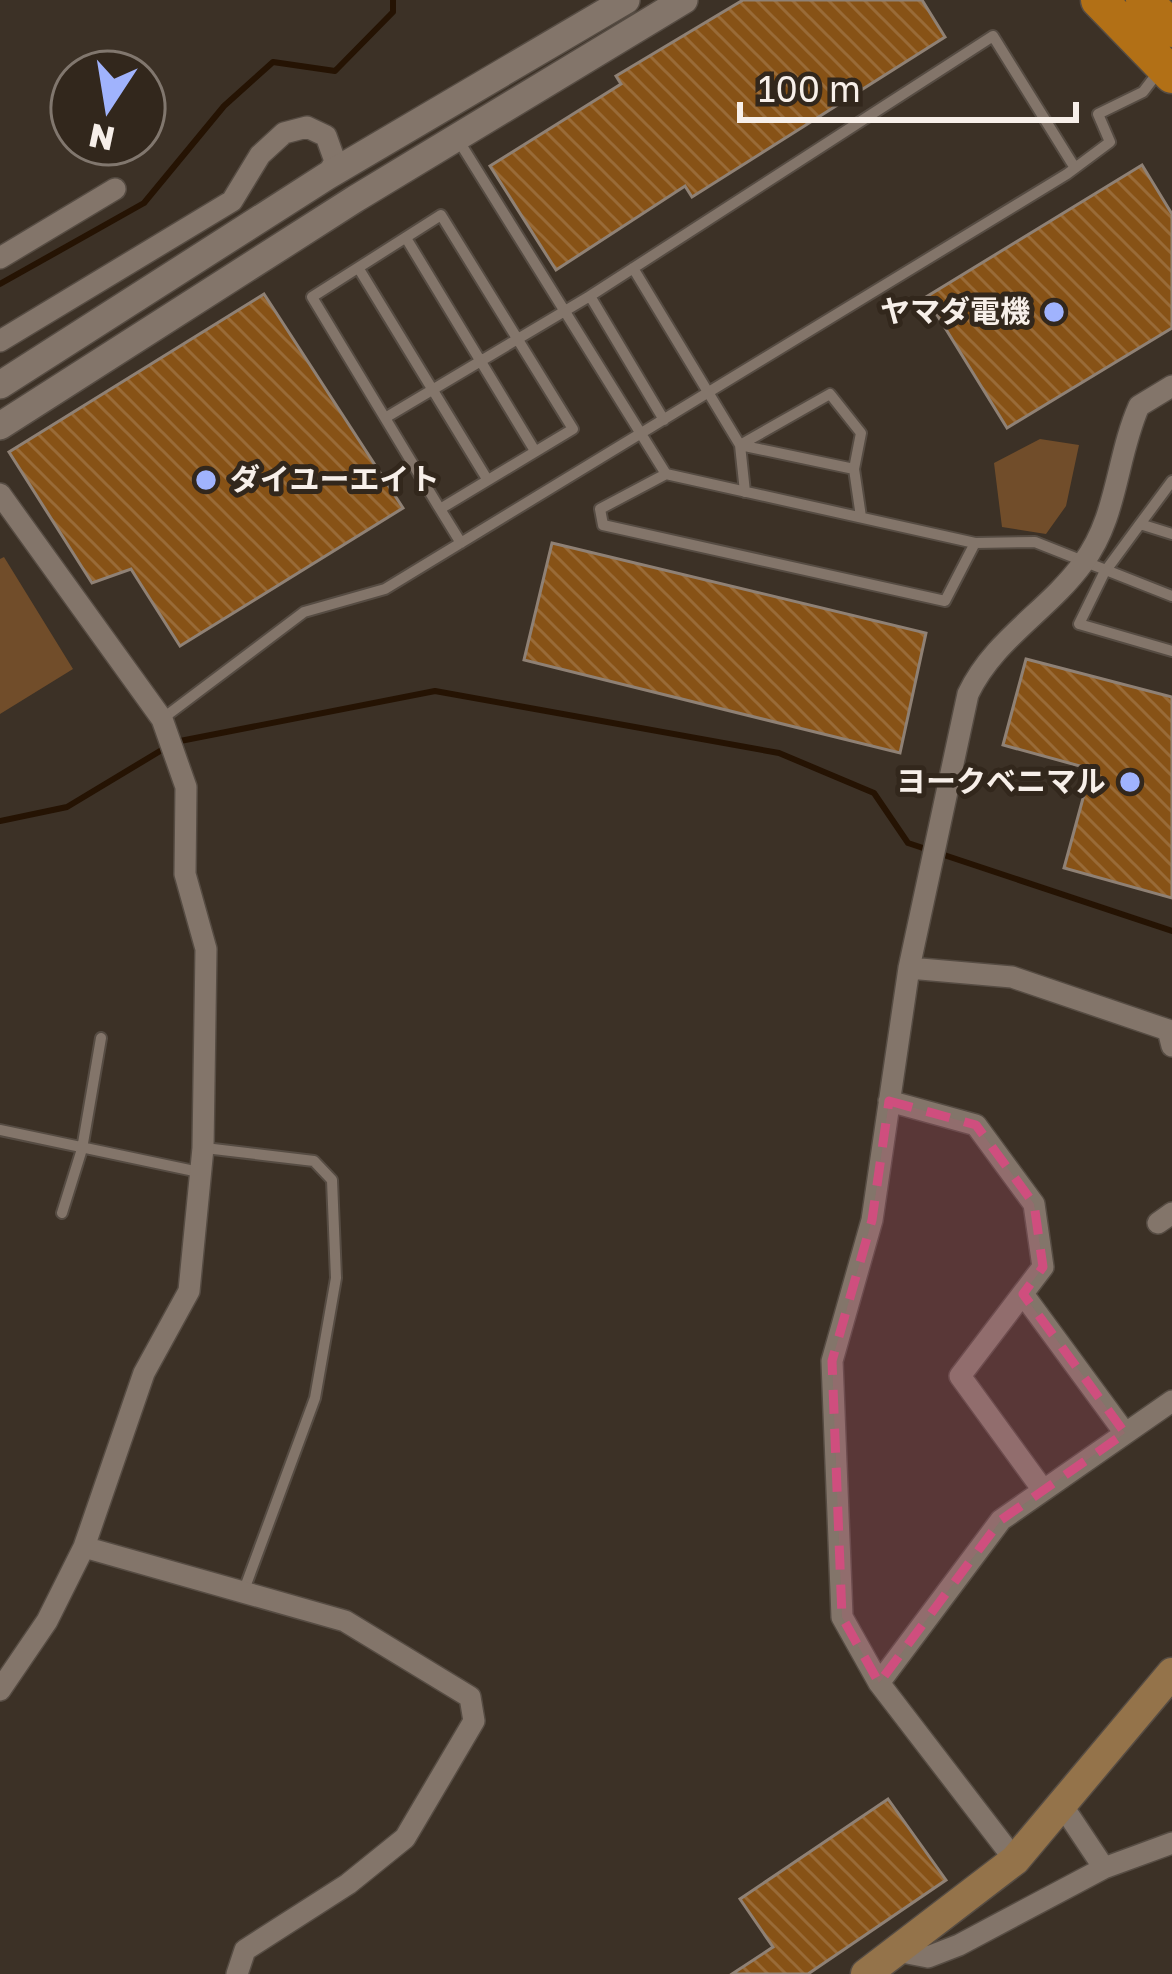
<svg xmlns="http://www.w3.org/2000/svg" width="1172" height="1974" viewBox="0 0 1172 1974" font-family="'Golos Text','Noto Sans JP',sans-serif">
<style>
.park{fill:#714d2a}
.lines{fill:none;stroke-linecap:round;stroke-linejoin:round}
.stream{stroke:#251303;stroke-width:6}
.building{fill:url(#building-back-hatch);stroke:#8f8175;stroke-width:3}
.service-casing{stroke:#564c43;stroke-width:14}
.minor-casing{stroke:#564c43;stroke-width:24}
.tertiary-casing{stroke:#564c43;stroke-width:30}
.secondary-casing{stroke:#564c43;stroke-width:33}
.trunk-casing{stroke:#564c43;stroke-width:39}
.service{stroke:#83756a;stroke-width:10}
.minor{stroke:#83756a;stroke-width:21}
.tertiary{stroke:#83756a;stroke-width:27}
.secondary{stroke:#94734a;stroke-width:30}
.trunk{stroke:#b27016;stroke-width:36}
.marked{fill:#cf4e7e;fill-opacity:0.2;stroke:#cf4e7e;stroke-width:9;stroke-dasharray:24 15;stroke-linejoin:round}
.poi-dot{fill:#a0b3fd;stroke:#32271c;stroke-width:4.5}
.labels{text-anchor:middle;stroke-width:10;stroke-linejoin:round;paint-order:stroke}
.poi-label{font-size:30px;font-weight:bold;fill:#f7efe9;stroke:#32271c;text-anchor:end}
</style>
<defs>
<pattern id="building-back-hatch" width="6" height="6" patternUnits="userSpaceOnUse" patternTransform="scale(3)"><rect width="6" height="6" fill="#875216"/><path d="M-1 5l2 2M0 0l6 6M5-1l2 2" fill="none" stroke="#996b38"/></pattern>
</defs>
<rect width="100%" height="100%" fill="#3c3126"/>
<path class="park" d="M1040,439l39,6 -13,61 -20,28 -44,-7 -8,-64z
M4,557l69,112 -73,45v-155z"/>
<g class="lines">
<path class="stream" d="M0,284l144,-81 80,-97 49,-44 62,9 58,-59v-12
M0,821l67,-14 108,-65 260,-51 344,62 95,40 34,50 264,88"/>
</g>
<path class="building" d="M743,0h179l23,37 -253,160 -7,-11 -129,84 -66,-104 131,-82 -5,-8z
M1142,165l30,49v114l-165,100 -81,-131z
M264,294l139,214 -223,138 -49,-77 -39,14 -83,-131z
M552,543l374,90 -26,120 -376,-93z
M1026,659l146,38v201l-108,-30 27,-99 -88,-24z
M888,1799l58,81 -138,94h-76l41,-27 -33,-48z"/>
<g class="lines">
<defs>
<path id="service" d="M457,138l209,336 309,69 60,-1 137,54
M406,238l129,213
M633,268l107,177 5,47
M359,269l128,210
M385,418l205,-122
M664,420l-74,-124 403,-260 82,132
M740,445l90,-51 31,39 -7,36
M740,445l114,24 7,48
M666,474l-66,35 3,16 342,76 30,-58
M440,509l133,-80 -132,-214 -129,82 128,212 21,34
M1140,524l32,-43
M1172,534l-32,-10 -36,49 -25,51 93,27
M162,719l142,-107 81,-23 682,-415 43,-32 -12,-28 45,-22 16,-21
M0,1130l199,42
M205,1148l109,13 18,19 4,98 -21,120 -71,192
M62,1213l20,-64 19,-111"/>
<path id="minor" d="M0,258l115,-69
M0,341l232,-140 28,-46 24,-22 23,-6 19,9 9,25 -8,15
M0,494l162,225 24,68 -1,87 21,75 -3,199 -14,143 -45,82 -60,174 -37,74 -47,69
M909,968l103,9 156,53 4,16
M889,1101l87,24 58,79 9,63 -83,109 83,114
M1158,1223l14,-10
M1023,1294l102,139
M84,1547l261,74 125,76 4,24 -69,117 -57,46 -103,66 -8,24
M879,1683l122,-163 171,-119
M1064,1808l40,60
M1015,1860l-136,-177 -37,-66 -10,-256 40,-141 37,-252 59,-274c26,-55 80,-83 115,-131 35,-47 33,-105 56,-157l33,-20
M902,1952l26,5 31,-12 145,-77 68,-25"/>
<path id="tertiary" d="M0,385l327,-209 299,-176
M0,426l355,-227 329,-199"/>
<path id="secondary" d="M866,1974l149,-114 157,-187"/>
<path id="trunk" d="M1099,0l73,75
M1144,0l28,29"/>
</defs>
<use href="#service" class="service-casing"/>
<use href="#minor" class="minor-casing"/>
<use href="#tertiary" class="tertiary-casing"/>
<use href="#secondary" class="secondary-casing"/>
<use href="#trunk" class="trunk-casing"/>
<use href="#service" class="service"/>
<use href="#minor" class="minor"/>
<use href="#tertiary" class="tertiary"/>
<use href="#secondary" class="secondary"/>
<use href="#trunk" class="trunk"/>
</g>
<path class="marked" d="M889,1101l87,24 58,79 9,63 -20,27 102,139 -124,87 -122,163 -37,-66 -10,-256 40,-141z"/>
<g class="poi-dot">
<circle cx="1054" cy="312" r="12"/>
<circle cx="206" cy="480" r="12"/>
<circle cx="1130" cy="782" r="12"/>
</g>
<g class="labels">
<g class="poi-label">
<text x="1030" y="322">ヤマダ電機</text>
<text x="230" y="490" text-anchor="start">ダイユーエイト</text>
<text x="1106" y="792">ヨークベニマル</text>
</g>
</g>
<g transform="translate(108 108) rotate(192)"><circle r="57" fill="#32271c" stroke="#81776e" stroke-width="3"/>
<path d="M0-9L21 45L0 30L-21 45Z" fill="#a0b3fd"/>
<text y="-18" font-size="33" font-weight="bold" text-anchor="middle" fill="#f7efe9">N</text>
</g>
<path d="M740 102v18h336v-18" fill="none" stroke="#f7efe9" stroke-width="6"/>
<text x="758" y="102" font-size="36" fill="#f7efe9" stroke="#32271c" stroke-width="9" paint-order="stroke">100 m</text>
</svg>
